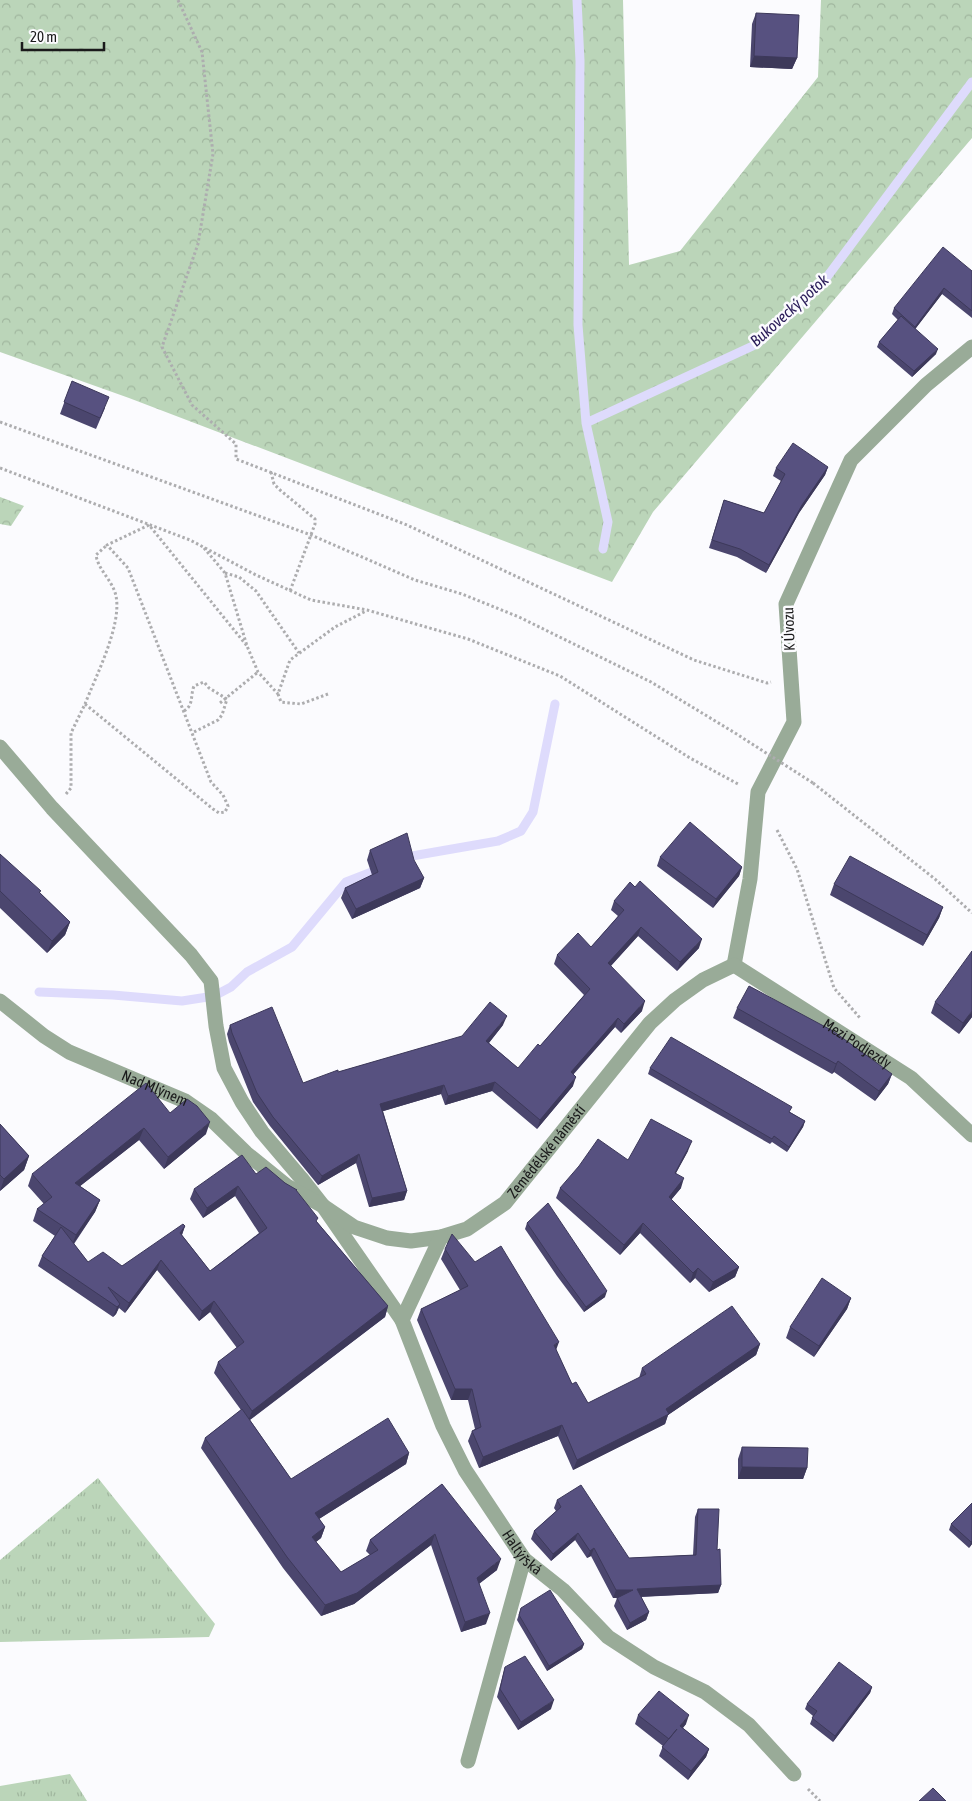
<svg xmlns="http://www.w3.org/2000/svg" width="972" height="1801" viewBox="0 0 972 1801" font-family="'Asap Condensed',sans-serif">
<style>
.grass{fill:url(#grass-tufts)}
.forest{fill:url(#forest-crowns)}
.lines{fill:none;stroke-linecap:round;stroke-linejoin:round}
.stream{stroke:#dedbfc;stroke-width:9}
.path{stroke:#adadaf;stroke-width:3;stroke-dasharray:2.5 2.5;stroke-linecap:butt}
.street{stroke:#99ab98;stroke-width:15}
.path-bridge{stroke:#adadaf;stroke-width:3;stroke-dasharray:2.5 2.5;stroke-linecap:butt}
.wall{fill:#4b466e}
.shaded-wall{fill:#3d395a}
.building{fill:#575180;stroke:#3d395a}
.labels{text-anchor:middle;stroke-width:5;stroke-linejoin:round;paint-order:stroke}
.street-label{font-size:15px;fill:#1a1a1b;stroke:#fbfbfe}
.water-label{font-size:16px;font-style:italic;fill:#291b58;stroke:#fbfbfe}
</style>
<defs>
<pattern id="grass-tufts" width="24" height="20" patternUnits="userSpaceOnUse" patternTransform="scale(1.25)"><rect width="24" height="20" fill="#bbd5b9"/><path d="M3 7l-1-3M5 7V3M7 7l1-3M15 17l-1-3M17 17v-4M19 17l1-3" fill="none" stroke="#a0b69e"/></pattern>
<pattern id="forest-crowns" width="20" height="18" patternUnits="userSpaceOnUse" patternTransform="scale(1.25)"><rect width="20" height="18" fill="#bbd5b9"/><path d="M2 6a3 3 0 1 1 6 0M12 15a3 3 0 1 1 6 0" fill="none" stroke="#a0b69e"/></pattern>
</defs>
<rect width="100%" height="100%" fill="#fbfbfe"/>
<path class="grass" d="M98,1478l117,146 -6,13 -209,5v-82z
M70,1774l17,27h-87v-15z"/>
<path class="forest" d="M0,0h623l6,265 51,-14 138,-174 3,-77h151v138l-319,374 -41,70 -483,-184 -129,-46z
M0,497l24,9 -13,20 -11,-2z"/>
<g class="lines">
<path class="stream" d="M577,0l3,61 -2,264 8,98 22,99 -5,27
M586,423l171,-79 64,-59 151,-203
M403,859l9,-3 86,-15 23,-10 12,-19 22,-108
M39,992l74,3 69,6 32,-5 17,-9 16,-15 45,-25 54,-65 36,-14"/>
<path class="path" d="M178,0l24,52 11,102 -15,90 -36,103 30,58 44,39v15l171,66 287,135 73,23 4,-1
M0,422l311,113 104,45 47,14 57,23 132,65 84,51
M0,468l190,72 66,35 55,25 56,10 101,29 92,37 130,82 48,26
M271,472l3,12 6,6 35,29v5l-25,67
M204,548l21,25 22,73 11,26 20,22
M225,573l14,4 17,14 43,62
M328,694l-27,10 -20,-2 -3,-8 12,-34 45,-33 31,-16
M220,703l38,-31
M85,704c11,-28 37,-79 31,-108 -3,-15 -18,-26 -20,-41l11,-10
M184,711c10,-6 6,-15 10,-25l10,-4 5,6 18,11 -5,16 -4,5 -26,13
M813,783l122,96 37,34
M66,794l5,-6v-55l14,-29 128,105 6,4 6,-1 3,-6 -5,-11 -12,-13 -83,-214 -21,-23 42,-20 98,121
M777,830l20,39 37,119 26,30
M808,1789l12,12"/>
<g class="street">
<path d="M0,747l52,61 139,147 20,26 5,45 8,42 18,34 20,30 39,46 22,28 79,114"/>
<path d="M734,965l16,-86 8,-87 36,-70 -8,-118 65,-144 75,-75 46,-38"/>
<path id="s1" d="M734,965l177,113 61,57"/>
<path id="s2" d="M0,1001l44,35 25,16 116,49 26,18 35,34 41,33 36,20 31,21 33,11 24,3 30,-4 26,-8 38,-26 145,-180 25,-23 28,-20 31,-15"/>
<path id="s3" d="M441,1237l-39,83 41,106 22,44 59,89 39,31 45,47 46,30 51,25 44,33 45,49"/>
<path d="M468,1761l56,-202"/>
</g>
<path class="path-bridge" d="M735,733l78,50"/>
</g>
<path class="wall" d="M756,13l41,45 -5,11 -42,-2 2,-43z
M972,271v47l-30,-24 -27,35 21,25 -24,23 -35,-30 2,-5 19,-22 -6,-6 2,-6z
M72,381l33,27 -9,21 -36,-15z
M828,467l-3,8 -26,38 -33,60 -29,-16 -28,-9 15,-48 40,13 17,-32 -8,-5 3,-8z
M370,850l54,28 -4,10 -68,31 -11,-21 4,-10 27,-13 -5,-15z
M0,854l70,68 -5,13 -18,18 -47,-45z
M660,857l82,10 -3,9 -26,32 -56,-42z
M834,884l109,23 -4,11 -16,28 -93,-51z
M614,901l85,47 -22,23 -39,-35 -27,30 31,45 -21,22 -6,-6 -42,48v11l-36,43 -45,-38 -47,14 -4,-11 -58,17 24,80 -3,9 -35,7 -13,-44 -38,22 -48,-59 -17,-24 -24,-60 -2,-8 3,-9 73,58 35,-11 165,-47 -14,18 29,25 22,-22 44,-51 -30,-31 3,-9 34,-8 27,-31 -7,-6z
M935,1002l37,15 -13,17 -28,-21z
M737,1008l155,66 -4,10 -13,17 -41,-29 -2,2 -99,-56z
M650,1068l140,44 15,9 -2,6 -16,25 -15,-10 -2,2 -122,-70z
M170,1113l36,21 -42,35 -25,-29 -59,46 20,14 -5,12 -21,32 14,18 34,4 63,-40 -3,9 28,36 49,-38 -24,-37 -32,22 -13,-19 4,-10 62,-15 29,9 11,8 21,31 71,84 -3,11 -135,103 41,59 118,-26 -3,11 -87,55 6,8 -4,11 -5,4 25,30 29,-17 -4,-4 4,-11 72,-56 55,86 -18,14 7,40 -25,8 -30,-87 -77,59 -33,12 -38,-48 -82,-120 4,-10 36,-28 -27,-37 4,-11 19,-14 -27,-36 -11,9 -42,-51 -32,43 -6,-5 -3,6 -3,3 -75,-51 4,-10 13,-20 -22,-15 4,-12 7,-5 -16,-18 4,-12z
M0,1124l29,32 -5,14 -24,21z
M688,1151l-12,22 5,15 -10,12 68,67 -4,10 -26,15 -14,-14 -5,5 -50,-50 -20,22 -64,-57 4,-10 68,-28z
M527,1223l78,74 -21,15 -27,-36 -32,-47z
M445,1249l30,13 81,88 16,34 16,19 51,-25 3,-10 118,-24 -4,11 -88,60 -3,9 -92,46 -15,-34 -79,32 -11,-27 4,-10 3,-2 -7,-29h-17l-34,-80 4,-11 39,-19 -19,-31z
M851,1298l-4,11 -33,48 -28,-19 4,-11z
M742,1447l65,21 -4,11h-65v-20z
M557,1500l72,58 64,-3 2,-38 3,-8 19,41 4,35 -3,8 -77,4 8,15 -3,8 -19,10 -13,-24 3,-8h-4l-22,-42 -4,2 -12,-18 -24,21 -20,-22 3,-8 22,-20 -2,-3z
M972,1503v41l-3,4 -20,-18 2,-6z
M521,1608l63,36 -2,5 -35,22 -30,-51z
M505,1667l46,42 -33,21 -21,-33z
M872,1687l-2,6 -37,49 -23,-18 3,-8 -8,-7 2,-5z
M638,1715l48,9 -3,4 26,21 -3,8 -18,23 -29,-24 4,-10 -28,-22z"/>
<path class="shaded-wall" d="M754,56l43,2 -5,11 -42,-2z
M944,288l-2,6 -29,38 2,-5z
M938,349l-2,5 -24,23 2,-6z
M828,467l-3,8 -26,38 -33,60 3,-8 33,-60z
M742,867l-3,9 -26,32 3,-9z
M424,878l-4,10 -68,31 4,-10z
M943,907l-4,11 -16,28 4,-11z
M70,922l-5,13 -18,18 5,-12z
M641,927l-3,9 -33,36 3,-9z
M702,939l-3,9 -22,23 3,-9z
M645,1001l-3,10 -21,22 3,-9z
M972,1011v6l-13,17 4,-11z
M507,1016l-4,9 -20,25 3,-9z
M618,1018l-3,9 -48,54 4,-9z
M838,1061l-4,11 -2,2 4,-10z
M892,1074l-4,10 -13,17 4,-10z
M576,1077l-3,9 -36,43 3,-9z
M495,1082l-3,9 -47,14 3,-9z
M444,1085l-3,9 -64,19 3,-9z
M805,1121l-2,6 -16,25 2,-5z
M210,1122l-4,12 -42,35 4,-12z
M144,1128l-5,12 -69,54 5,-11z
M692,1141l-4,10 -17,31 4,-9z
M359,1154l-3,9 -38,22 4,-9z
M29,1156l-5,14 -24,21 4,-12z
M684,1178l-3,10 -16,19 4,-10z
M238,1186l-3,10 -32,22 4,-10z
M407,1191l-3,9 -35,7 3,-9z
M100,1200l-5,12 -24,35 5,-12z
M643,1223l-3,10 -20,22 4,-10z
M185,1226l-4,11 -1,-4z
M161,1260l-4,10 -32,43 4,-10z
M739,1267l-4,10 -26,15 4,-10z
M698,1268l-3,10 -5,5 3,-10z
M607,1291l-2,6 -21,15 2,-5z
M851,1298l-4,11 -33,48 5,-11z
M214,1301l-4,11 -11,9 3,-10z
M120,1304l-4,10 -3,3 4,-10z
M388,1306l-3,11 -137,104 4,-10z
M559,1342l-4,11 -1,-8z
M760,1344l-4,11 -88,60 -3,9 -92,46 4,-10 89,-51z
M455,1389h17l-4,11h-17z
M562,1425l-4,11 -79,32 4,-11z
M409,1453l-3,11 -95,60 4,-11z
M742,1467l65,1 -4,11h-65z
M325,1527l-4,11 -13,10 4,-11z
M578,1533l-3,7 -24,21 2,-7z
M435,1534l-4,11 -77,59 -33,12 4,-11z
M972,1541v3l-3,4 2,-6z
M594,1548l-3,8 -4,2 3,-7z
M501,1559l-4,11 -24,18 4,-10z
M721,1585l-3,8 -84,4 3,-8z
M616,1590h17l-3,7 -17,1z
M649,1612l-3,8 -19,10 3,-7z
M490,1613l-4,11 -25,8 4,-10z
M584,1644l-2,5 -35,22 2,-5z
M872,1687l-2,6 -37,49 2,-6z
M554,1700l-3,9 -33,21 3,-8z
M689,1715l-3,9 -9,10 3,-8z
M709,1749l-3,8 -18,23 3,-9z"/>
<path class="building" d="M756,13l43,2 -2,43 -43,-2z
M943,247l29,24v40l-28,-23 -29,39 -21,-19z
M901,316l37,33 -24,22 -35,-29z
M72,381l37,16 -9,21 -36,-16z
M793,443l35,24 -26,38 -33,60 -29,-16 -28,-9 12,-40 40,13 21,-39 -9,-6z
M690,822l52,45 -26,32 -56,-42z
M407,833l7,27 10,18 -68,31 -11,-21 33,-16 -8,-22z
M0,854l41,37 -2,1 31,30 -18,19 -52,-50z
M850,856l93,51 -16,28 -93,-51z
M640,881l62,58 -22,23 -39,-35 -33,36 37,38 -21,23 -6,-6 -47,54 5,5 -36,43 -45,-38 -47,14 -4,-11 -64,19 27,87 -35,7 -13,-44 -37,22 -49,-59 -16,-24 -25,-60 -2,-8 42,-18 31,76 35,-13v2l124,-36 28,-34 17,14 -21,25 32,27 20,-24 2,2 50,-57 -33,-34 21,-22 13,14 33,-37 -10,-9 16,-19 5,5z
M972,951v60l-9,12 -28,-21z
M749,986l84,45 59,43 -13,17 -41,-30 -2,3 -99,-56z
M671,1037l121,70 -3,5 16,9 -16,26 -15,-11 -2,3 -122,-71z
M146,1083l24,30 17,-14 10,7 13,16 -42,35 -24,-29 -69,55 25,17 -24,35 -39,-26 15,-12 -20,-23z
M651,1119l41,22 -17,32 9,5 -15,19 70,70 -26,15 -15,-14 -5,5 -50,-50 -19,22 -64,-57 19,-22 19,-27 30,21z
M0,1124l29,32 -25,23 -4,-4z
M242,1155l14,19 10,-7 19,16 12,7h-1l22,28 -2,3 72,85 -136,105 -34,-49 26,-20 -30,-41 -12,10 -41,-51 -32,43 -21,-16 12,17 -3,3 -75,-51 19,-29 27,35 15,-10 19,14 61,-42 2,2 -5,7 30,38 57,-43 -29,-42 -31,22 -13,-19z
M548,1203l59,88 -21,16 -27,-37 -32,-47z
M452,1234l23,28 26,-16 58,96 -5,3 18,39 4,-2 12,21 58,-29 -4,-6 90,-62 28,38 -94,65 3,5 -92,46 -15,-35 -79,32 -11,-26 9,-4 -9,-38h-17l-34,-80 47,-23 -23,-37z
M822,1278l29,20 -32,48 -29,-19z
M242,1409l49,70 97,-61 21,35 -94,60 10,14 -13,10 29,35 37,-22 -8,-10 72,-56 59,75 -24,19 13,35 -25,9 -30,-88 -78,59 -32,12 -38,-48 -82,-119z
M742,1447l66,1 -1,20 -65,-1z
M581,1485l48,73 67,-3 2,-46h21l-2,41 3,-1 1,36 -84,4 12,23 -19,11 -13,-25 16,-8h-17l-22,-42 -4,3 -12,-18 -25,21 -19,-23 27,-24 -4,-7z
M972,1503v38l-1,1 -20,-18z
M550,1590l34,54 -35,22 -30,-51 2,-7z
M525,1656l29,44 -33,22 -21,-33 5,-22z
M839,1662l33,25 -37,49 -23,-18 5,-7 -10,-7z
M659,1691l30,24 -9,11 29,23 -18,22 -29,-24 15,-18 -8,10 -31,-24z
M933,1788l13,13h-27z"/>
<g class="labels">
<g class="street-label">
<text transform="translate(789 629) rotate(-92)" y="5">K Úvozu</text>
<text dy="5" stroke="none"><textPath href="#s1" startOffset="146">Mezi Podjezdy</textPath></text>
<text dy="5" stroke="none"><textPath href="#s2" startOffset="179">Nad Mlýnem</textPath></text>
<text dy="5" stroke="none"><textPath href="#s2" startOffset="652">Zemědělské náměstí</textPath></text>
<text dy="5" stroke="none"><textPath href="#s3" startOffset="355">Haltýřská</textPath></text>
</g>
<g class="water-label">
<text transform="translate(789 310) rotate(-42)" y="6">Bukovecký potok</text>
</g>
</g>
<path d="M22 42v8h82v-8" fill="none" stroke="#1a1a1b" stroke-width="2.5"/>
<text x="30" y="42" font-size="15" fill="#1a1a1b" stroke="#fbfbfe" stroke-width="4" paint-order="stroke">20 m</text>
</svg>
